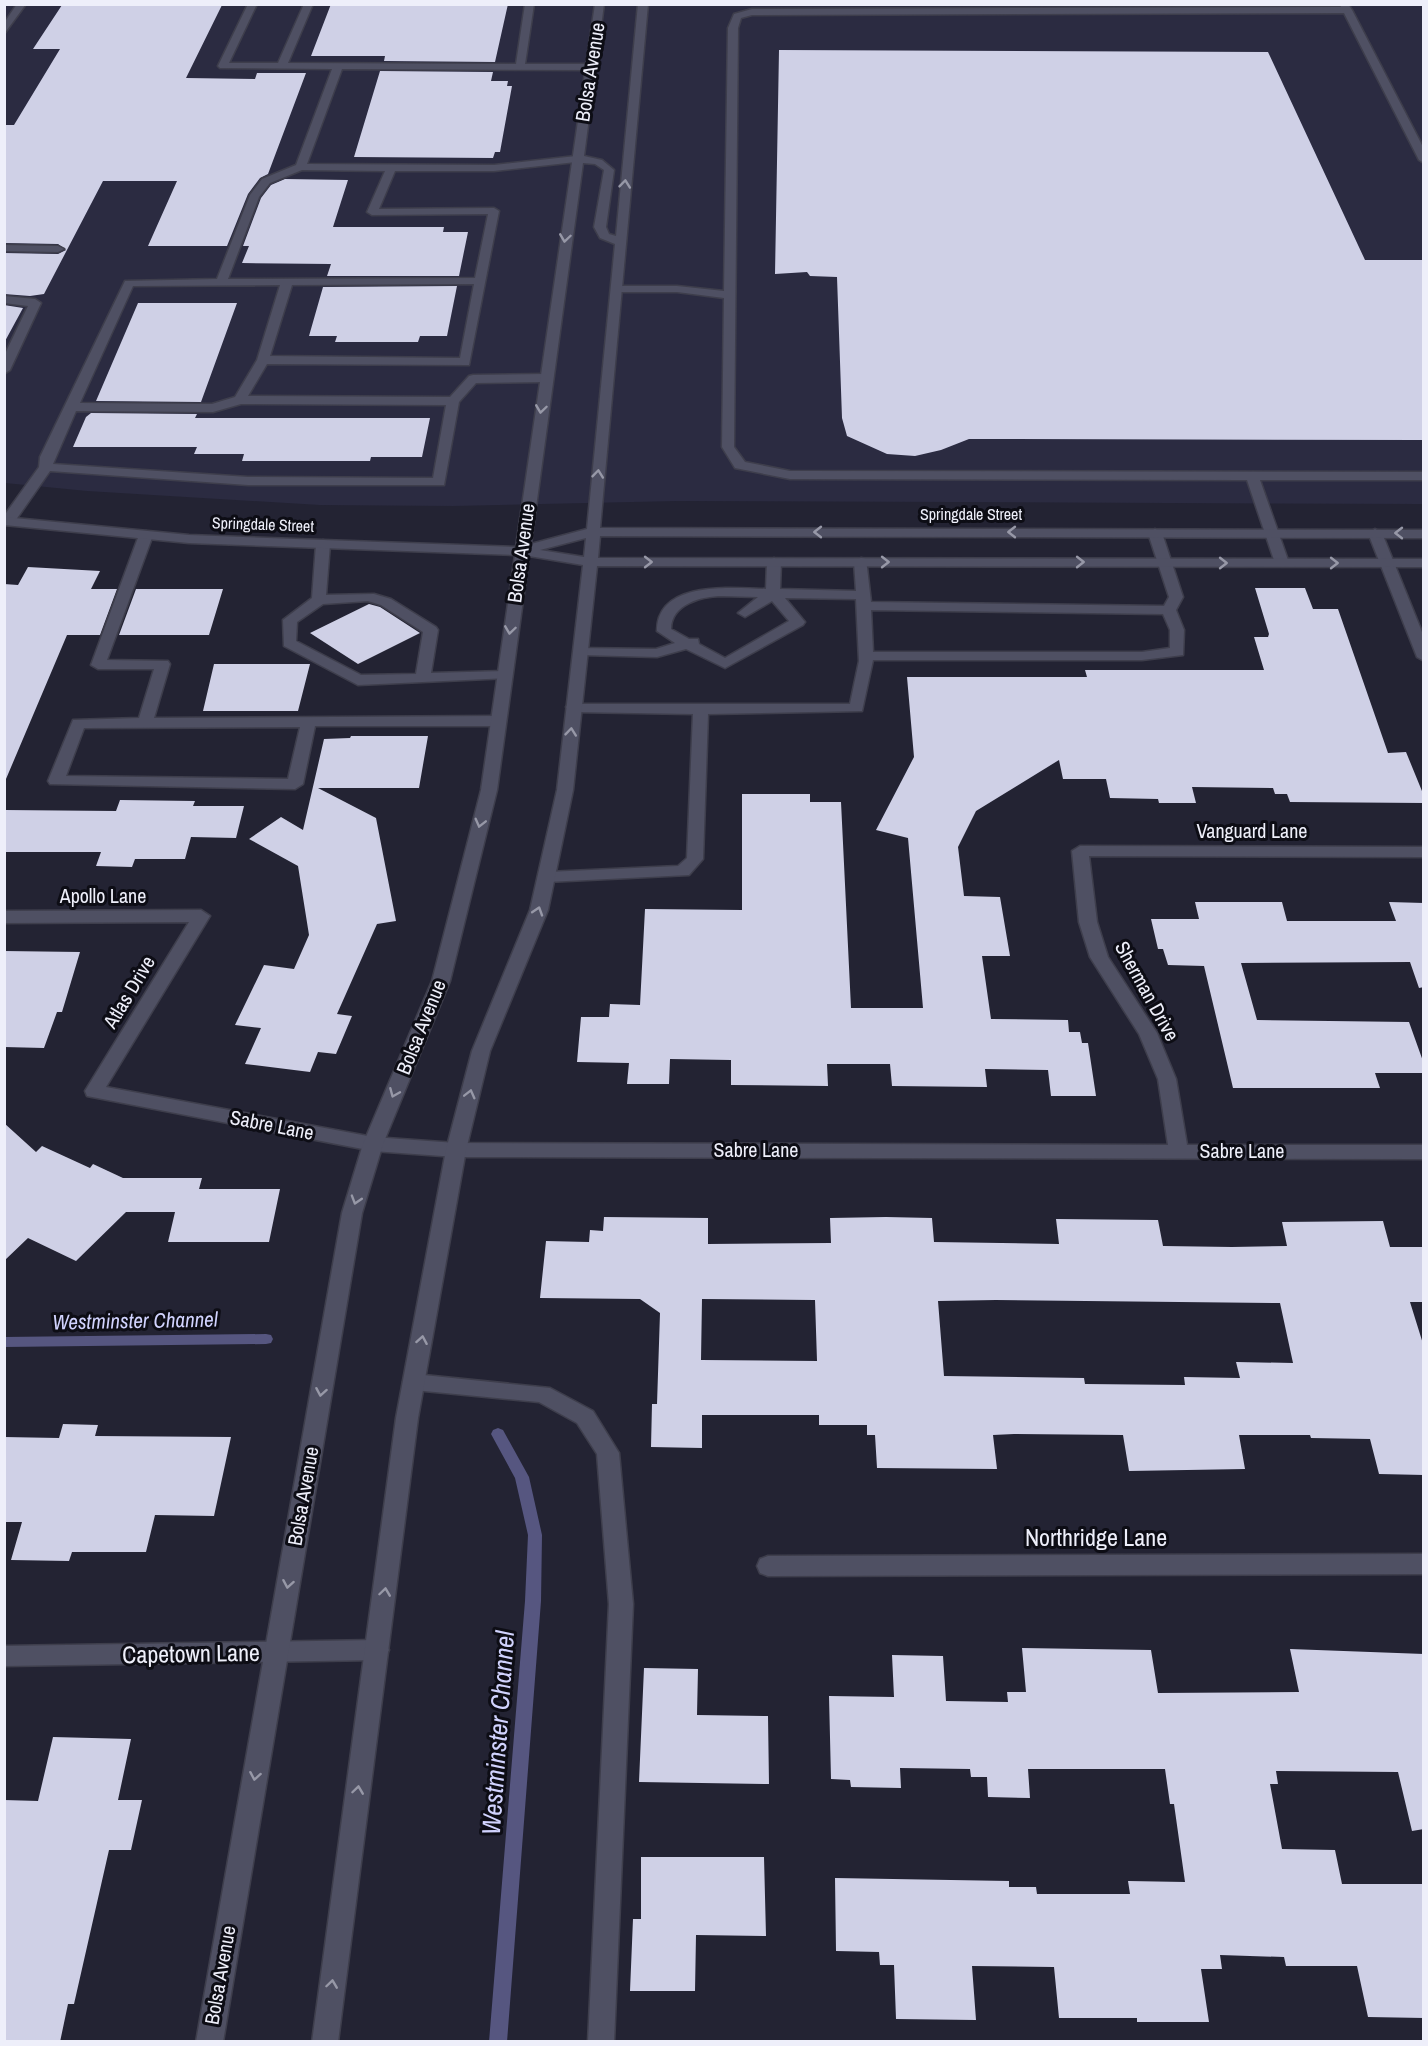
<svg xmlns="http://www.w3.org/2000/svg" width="1428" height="2046" viewBox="0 0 1428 2046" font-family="'Archivo Narrow',sans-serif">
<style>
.built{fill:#2b2b41}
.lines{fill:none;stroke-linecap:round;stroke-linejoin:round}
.stream{fill:#565680;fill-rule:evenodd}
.building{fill:#cfd0e6;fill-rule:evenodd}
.lane-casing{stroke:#3e3e4c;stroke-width:3}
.street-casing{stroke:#3e3e4c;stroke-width:3}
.secondary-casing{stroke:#3e3e4c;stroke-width:3}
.lane{fill:#4f5063;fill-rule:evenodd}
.street{fill:#4f5063;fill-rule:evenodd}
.secondary{fill:#4f5063;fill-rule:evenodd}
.oneway{stroke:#9798a7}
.labels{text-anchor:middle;stroke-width:6;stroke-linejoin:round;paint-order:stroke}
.far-street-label{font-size:16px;fill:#eeeffa;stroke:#0d0d15}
.street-label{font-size:20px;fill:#eeeffa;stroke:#0d0d15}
.water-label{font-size:21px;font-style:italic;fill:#d1d3fe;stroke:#0d0d15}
.near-street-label{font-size:24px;fill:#eeeffa;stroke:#0d0d15}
.near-water-label{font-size:26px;font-style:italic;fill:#d1d3fe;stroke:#0d0d15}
</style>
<rect width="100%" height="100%" fill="#232333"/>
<path class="built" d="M5,5h1418v499l-746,-3 -224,5 -133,-1 -233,-14 -82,-8z"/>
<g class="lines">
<path class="stream" d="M266,1334l5,1 2,4 -2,4 -5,1 -262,3v-10z
M498,1428l5,2 26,47 13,58 -1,66 -34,441h-18l36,-441 3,-66 -13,-57 -24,-44 2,-4z"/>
</g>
<path class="building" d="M331,4h177l-13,58 -111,-1 1,-5h-74z
M62,5h160l-36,73 69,1 2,-6h49l-38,101 -8,4 -12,16 -21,52h-79l29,-65h-74l-59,113 -14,2 -26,-2v-41l54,1 8,-4 -8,-6 -54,-1v-118h10l46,-76h-27z
M779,50l489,2 97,208h59v180l-455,-1 -28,11 -26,6 -28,-2 -40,-18 -5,-18 -5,-141 -27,-1 -3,-4 -32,2z
M380,71l113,1 -2,9h17l-1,5h5l-12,66h-5l-2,6 -139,-1z
M285,179l63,1 -15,47h111l-1,5h25l-9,44h-132l4,-12 -89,-1 7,-17h-6l18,-48 10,-13z
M457,286l-10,50h-27l-2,6h-83l2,-6h-28l14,-49z
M138,303h99l-36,99 -105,-1z
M4,305l19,3 -19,35z
M91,413l106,1 -2,4h235l-8,39h-51l-1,4h-128l2,-7h-50l3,-7h-124l13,-30z
M28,567l72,4 -9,18h26l-17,46h-33l-61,144 -2,-195 14,1z
M1255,588h50l8,21h25l50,144 18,-1 18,44v7l-134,-1 -3,-8h-12l-2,-6 -81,-1 4,16h-37l-1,-4 -48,-1 -4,-19h-43l-4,-19 -83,51 -18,36 6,49 36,1 10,59h-28l9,63 77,1 1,12h11l2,11h6l8,53h-45l-3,-26 -63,-1 2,18 -95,-1 -2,-22h-63l1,22 -97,-1v-25l-61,-1 -1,25h-42l2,-21 -52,-1 4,-45h28l1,-13 30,1 5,-96 97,1v-116h68v8h31l10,206h72l-15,-170 -32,-8 38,-73 -7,-80h180l-2,-7h179l-10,-33h14l1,-3z
M136,589h87l-14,46h-90z
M369,604l11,3 40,26 -62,31 -48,-31z
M214,664h96l-12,47h-95z
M351,736h77l-9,52h-101l58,30 20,103 -19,3 -40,90 15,2 -16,38 -18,-2 -8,20 -65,-8 16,-36 -26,-3 29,-60 30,4 15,-34 -11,-69 -49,-27 32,-22 22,13 21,-91 26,-1z
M120,800l75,1 -2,5h51l-8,32 -45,-1 -6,22h-50l-3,8 -36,-1 5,-14h-97v-42l112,1z
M1195,902h87l5,19h109l-7,-19 35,1v84l-5,1 -9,-26 -169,1 16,57 152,2 15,42v9h-49l5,15h-147l-29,-122 -36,-1 -5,-16h-5l-7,-30h48z
M4,951l76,1 -18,60h-5l-13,36 -40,-1z
M4,1123l32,29 6,-6 48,22 3,-4 30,14h79l-3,11h81l-11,53h-101l7,-30h-49l-50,49 -48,-23 -24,23z
M604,1217l104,1v26l123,-1 -1,-25 56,-1 46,1 2,24 125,2 -3,-25 102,1 5,26 69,1 55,-1 -5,-24 101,-1 7,26h34v55h-14l14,45v128l-45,-1 -9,-35 -59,-1 -1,-3h-71l6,34 -116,2 -6,-36 -109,-1 -21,1 4,34 -120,-1 -2,-33h-8v-10h-48v-10h-117v33l-51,-1 1,-43h5l3,-91 -20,-14 -100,-1 6,-57 43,1 1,-12 13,1zM702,1299l113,1 2,61 -116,-1zM996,1300l284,3 13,60 -57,-1 4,16 -56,-1 1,8 -100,-1 -1,-6 -140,-2 -6,-75z
M63,1424l35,1 -3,11 136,1 -17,79 -59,-1 -9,37h-74l-3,9 -58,-1 11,-38h-18v-85l55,1z
M1022,1648l129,2 7,43 141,-1 -9,-43 134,5v175l-12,2 -14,-59 -122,-1 2,13h-8l12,65 53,1 7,34h82v134l-56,-1 -11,-51h-71l-2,-9 -64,-2 2,14h-21l8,53h-72v-4h-78l-5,-51 -82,-1 4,54 -80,-1 -2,-54h-14l-1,-13 -43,-1 -1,-73 174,3v6h27l1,7h93l-2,-13 57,1 -11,-78h-4l-5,-35h-137l2,29 -42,-1 -1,-20h-16l-1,-8 -70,-1 1,20 -50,-1 -1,-7 -19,-1 -2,-83 65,1 -2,-42 51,1 3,45 62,1 -1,-10h19z
M644,1668l54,1 -1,46 71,1 1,68 -130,-2z
M53,1737l78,2 -13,61h24l-11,50h-22l-35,154h-6l-8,38h-56v-242l34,1z
M641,1857h123l2,79 -70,-1 -1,56h-65l3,-72h8z"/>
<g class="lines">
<defs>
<path id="lane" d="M248,4h9l-28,59h49l26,-59h9l-25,59 228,1 9,-60h9l-9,60h66l5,3 -5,3 -249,-1 -35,95 187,1 82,-9 5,3 -5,3 -82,9h-99l-16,38 115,-1 5,3 -30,154 -202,-1 -19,32 202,1 19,-21 4,-1 72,-1 6,4 -6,4 -69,1 -17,19 -15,83h-196l-198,-14 -37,53h-9v-8l35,-49 1,-10 85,-176 92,-2 33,-84 12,-16 34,-14 36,-96 -112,-1 -2,-2zM302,170l83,1 -18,41 5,3 116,-1 -13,64 -247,1 31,-82 11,-14zM474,284l-14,74 -190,-2 22,-71zM280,285l-23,75 -22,37 -23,7 -132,-1 53,-117zM241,404l205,1 -13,73 -185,-1 -195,-13 23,-53 137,1z
M1339,4h9l4,6 72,139v14l-5,-3 -75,-147 -592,2 -11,3 -3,10 -4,419 11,15 45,9 634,1v8h-164l29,83 -2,3h-10l-2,-3 -28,-83 -457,-1 -55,-11 -13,-21 2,-149 -47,-6h-60l-6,-3 6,-3h60l47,5 4,-263 6,-14 18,-5 589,-2z
M4,245l54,1 6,3 -6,3 -54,-1z
M4,296l31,3 6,4 -31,67 -6,4v-18l24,-50 -24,-3z
M1155,529l7,4 21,64 -7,13 8,20 -1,25 -41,5h-269l-11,51 -154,3 -5,145 -14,16 -142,7 -8,-5 8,-5 131,-6 9,-8 6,-144 -119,-2 -5,-2 -3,-3 3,-3h281l9,-43 -3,-62 -71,-1 20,24 -2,3 -78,43 -39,-19 -29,8 -75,-2 -7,-4 2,-3 79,1 19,-6 -18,-12c0,-51 75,-43 109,-42l1,-27 7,-4 7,4 -1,27 76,2 -2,-29 7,-4 5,1 5,43 293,4 5,-9 -21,-64zM722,596l36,1 -20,16 7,4 27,-16 17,20 -64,37 -26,-14 -1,-5h-9l-18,-10c0,-25 31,-33 51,-33zM871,610l292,4 7,16v18l-28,4h-269z
M146,531l7,4 -46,125 61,1 2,3 -16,54 343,-2 8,5 -8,5h-182l-12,58 -8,5 -245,-5 -2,-3 25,-61 66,-2 15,-49h-56l-7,-4 48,-130zM300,727l-12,52 -222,-3 18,-48z
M323,540l7,4 -4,51 48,-1 17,5 45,28 2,3 -7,43 73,-2 5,1 2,3 -2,3 -151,7 -74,-39 -1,-26 29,-22 4,-54zM368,601l13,4 42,27 -7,42 -55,1 -65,-34 1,-19 26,-18z
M414,1374l136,14 43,23 26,42 14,151 -19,438h-26l21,-438 -12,-150 -20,-31 -38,-21 -125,-12 -7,-2 -4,-6 4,-6z"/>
<path id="street" d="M17,4h9l-22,30v-11z
M1375,529l7,4 42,104v24l-7,-4 -49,-124z
M1080,846l344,1v10l-335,-1 8,66 11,35 49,76 19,46 11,66h237v14l-968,-2 -83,-6 -286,-55 -2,-5 104,-169 -185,1v-12l197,-1 9,6 -104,171 267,50 83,6 712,2 -10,-66 -19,-45 -49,-77 -11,-35 -7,-71z
M1424,1554v20l-656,2 -8,-3 -3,-7 3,-7 8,-3z
M377,1640l8,3 4,7 -4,7 -8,3 -373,6v-20z"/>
<path id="secondary" d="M595,4h9l-20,152 18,4 12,10 -8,57 3,7 7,2 22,-232h10l-48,524 824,2v8l-824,-2 -2,22 826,1v8l-827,-1 -24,224 -25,120 -58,141 -24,99 -48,268 -80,624h-26l84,-624 50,-268 26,-99 58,-141 27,-120 26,-225 -54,-9 -32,234 -47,191 -67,163 -21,69 -139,829h-27l146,-829 21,-69 69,-163 49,-191 34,-235 -326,-12 -185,-18v-8l185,18 327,12zM583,163l12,1 9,6 -10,57 6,11 15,6 -28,285 -56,15zM586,538l-2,19 -44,-7z"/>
</defs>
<use href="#lane" class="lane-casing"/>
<use href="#street" class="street-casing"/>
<use href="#secondary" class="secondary-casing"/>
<use href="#lane" class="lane"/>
<use href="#street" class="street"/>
<use href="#secondary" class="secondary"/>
</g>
<defs><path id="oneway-chevron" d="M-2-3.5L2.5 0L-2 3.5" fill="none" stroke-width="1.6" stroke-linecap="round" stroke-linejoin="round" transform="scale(1.5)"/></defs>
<g class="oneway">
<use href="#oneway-chevron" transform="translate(625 184) rotate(-84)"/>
<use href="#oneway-chevron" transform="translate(565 238) rotate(98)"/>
<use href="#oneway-chevron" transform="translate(541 409) rotate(98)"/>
<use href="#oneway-chevron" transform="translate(598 474) rotate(-84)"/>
<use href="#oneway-chevron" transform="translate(818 532) rotate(-180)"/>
<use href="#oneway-chevron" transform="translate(1012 532) rotate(-180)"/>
<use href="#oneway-chevron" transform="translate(1399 533) rotate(-180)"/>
<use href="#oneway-chevron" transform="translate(648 562)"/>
<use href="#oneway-chevron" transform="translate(885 562)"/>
<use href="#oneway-chevron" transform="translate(1080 562)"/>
<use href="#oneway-chevron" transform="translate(1223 563)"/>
<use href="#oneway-chevron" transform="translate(1334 563)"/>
<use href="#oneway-chevron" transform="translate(510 630) rotate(98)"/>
<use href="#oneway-chevron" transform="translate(571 732) rotate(-84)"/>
<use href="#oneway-chevron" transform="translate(480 823) rotate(104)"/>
<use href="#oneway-chevron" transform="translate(538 911) rotate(-72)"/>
<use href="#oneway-chevron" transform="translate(394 1093) rotate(113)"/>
<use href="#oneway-chevron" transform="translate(470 1094) rotate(-76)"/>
<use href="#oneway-chevron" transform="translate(356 1200) rotate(107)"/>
<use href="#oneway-chevron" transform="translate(422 1340) rotate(-80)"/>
<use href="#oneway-chevron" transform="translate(321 1392) rotate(100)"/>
<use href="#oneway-chevron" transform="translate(288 1584) rotate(100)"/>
<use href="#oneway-chevron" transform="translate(385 1592) rotate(-82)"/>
<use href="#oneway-chevron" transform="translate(255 1776) rotate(100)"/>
<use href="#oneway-chevron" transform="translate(358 1790) rotate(-82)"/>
<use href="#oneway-chevron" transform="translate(332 1984) rotate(-82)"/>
</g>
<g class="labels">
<g class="far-street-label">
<text x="971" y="520">Springdale Street</text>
<text transform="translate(263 524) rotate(2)" y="6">Springdale Street</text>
</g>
<g class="street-label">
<text transform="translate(590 72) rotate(-81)" y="7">Bolsa Avenue</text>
<text transform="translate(521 553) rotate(-82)" y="7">Bolsa Avenue</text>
<text x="1252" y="838">Vanguard Lane</text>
<text x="103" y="903">Apollo Lane</text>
<text transform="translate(1147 991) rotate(61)" y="7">Sherman Drive</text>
<text transform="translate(129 992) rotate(-59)" y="7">Atlas Drive</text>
<text transform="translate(421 1027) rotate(-68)" y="7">Bolsa Avenue</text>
<text transform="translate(272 1125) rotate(11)" y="7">Sabre Lane</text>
<text x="756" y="1157">Sabre Lane</text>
<text x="1242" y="1158">Sabre Lane</text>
<text transform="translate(303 1496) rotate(-80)" y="7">Bolsa Avenue</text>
<text transform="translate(220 1975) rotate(-80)" y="7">Bolsa Avenue</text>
</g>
<g class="water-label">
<text transform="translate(135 1321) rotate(-1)" y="7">Westminster Channel</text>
</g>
<g class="near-street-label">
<text x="1096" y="1546">Northridge Lane</text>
<text transform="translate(191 1654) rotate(-1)" y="8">Capetown Lane</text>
</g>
<g class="near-water-label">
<text transform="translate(498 1733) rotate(-86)" y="9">Westminster Channel</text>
</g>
</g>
<rect width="1428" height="2046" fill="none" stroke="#eeeffa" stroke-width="12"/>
</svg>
